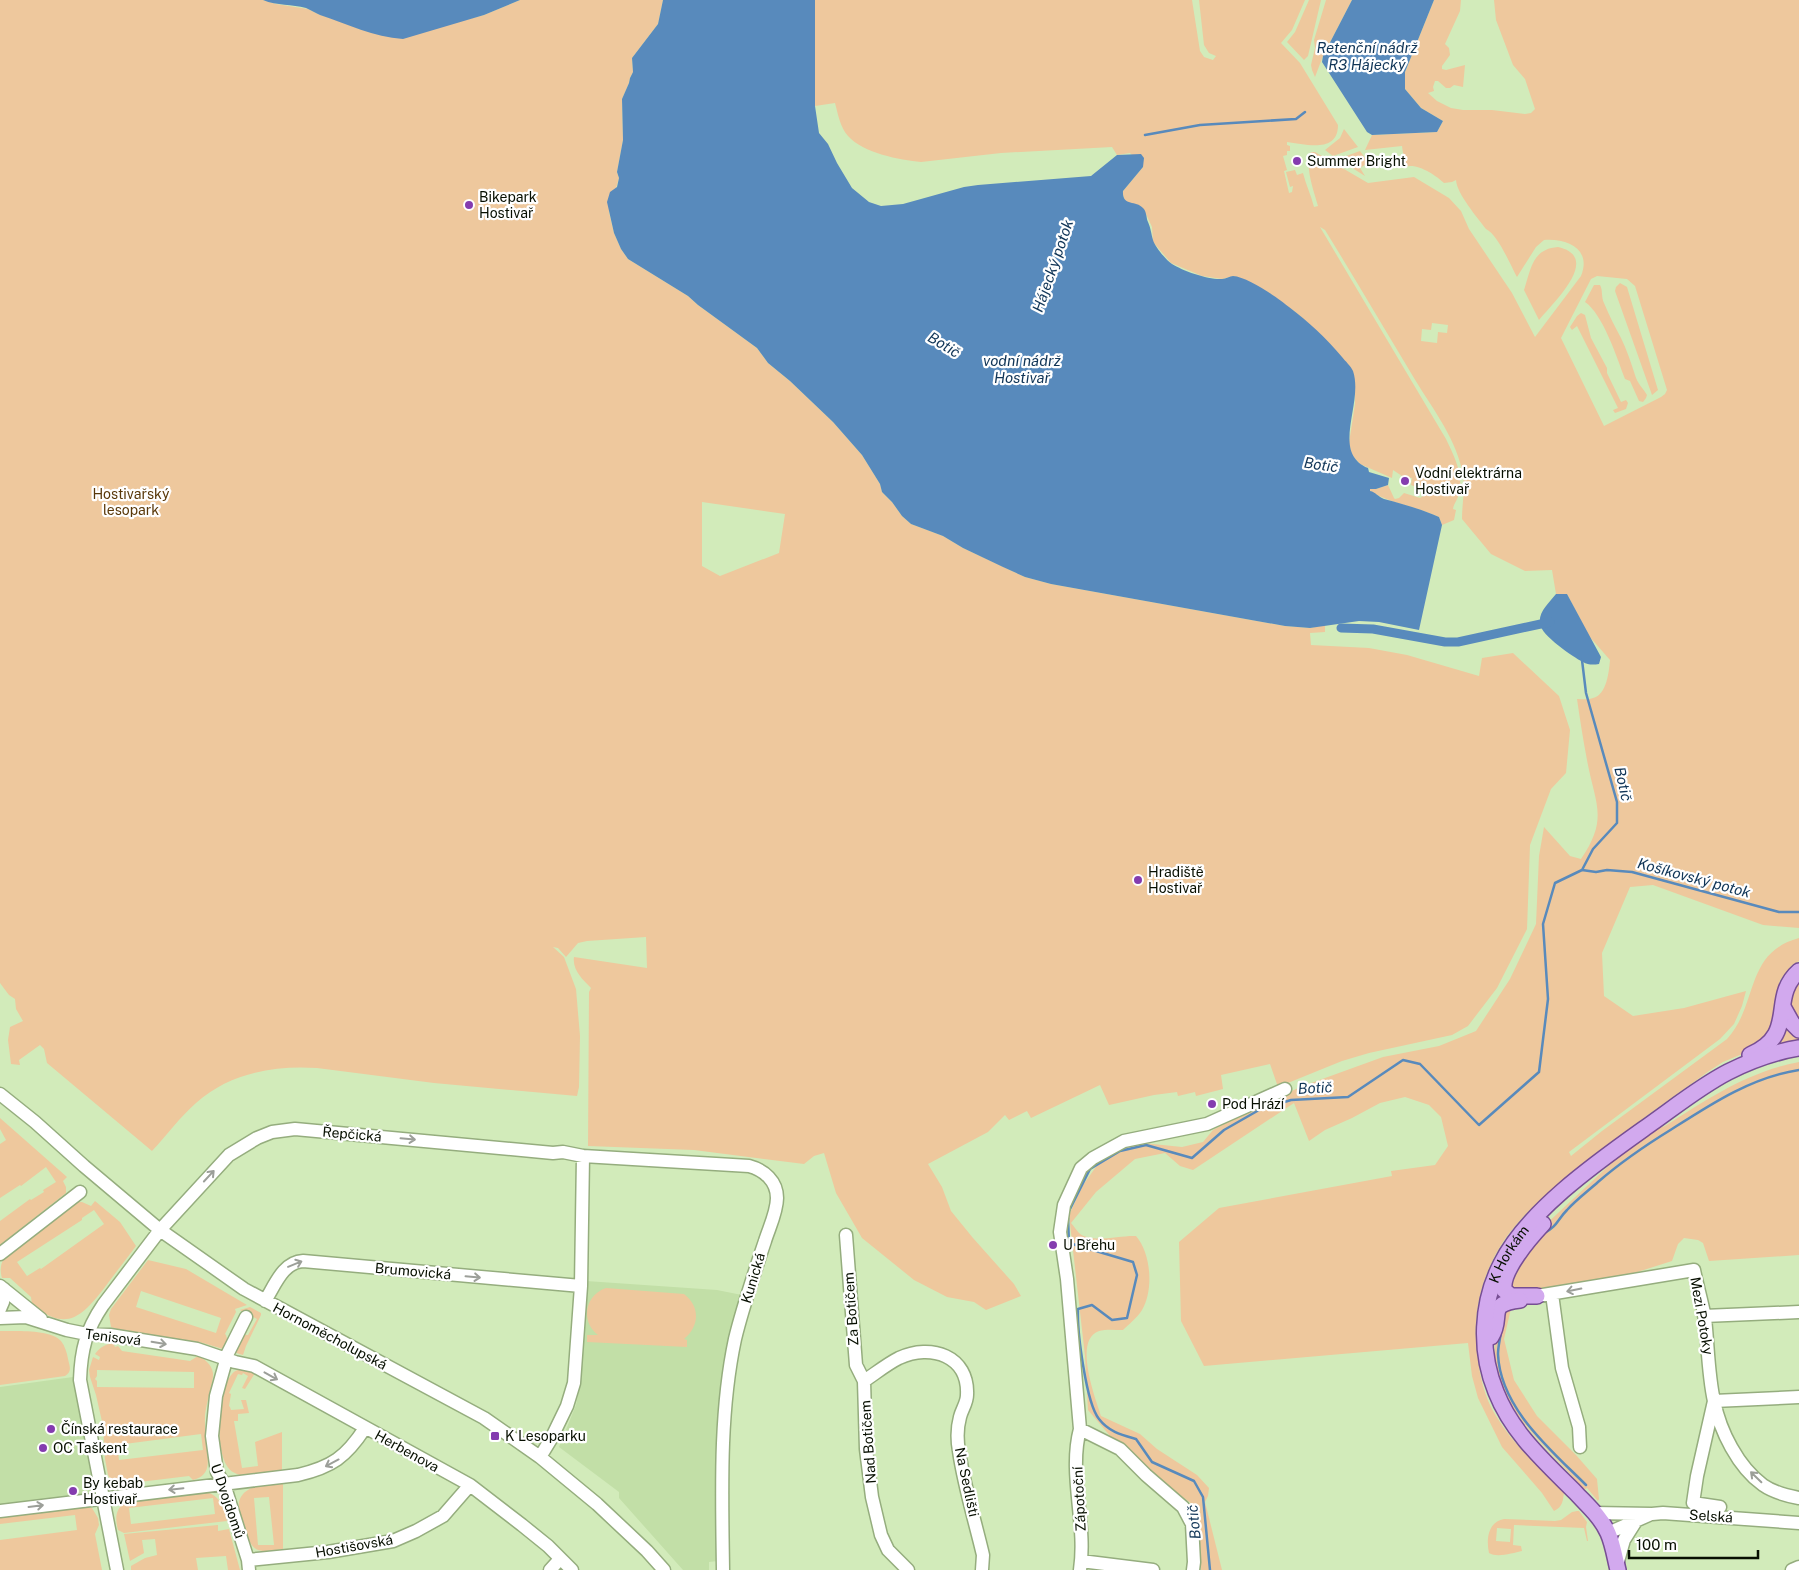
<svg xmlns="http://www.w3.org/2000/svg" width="1799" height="1570" viewBox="0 0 1799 1570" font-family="'Public Sans',sans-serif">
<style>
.built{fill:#c2dfa7}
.green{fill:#eec89d;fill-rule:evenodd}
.water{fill:#588abc}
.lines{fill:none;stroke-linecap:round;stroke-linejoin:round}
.stream{stroke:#588abc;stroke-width:2.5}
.canal{stroke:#588abc;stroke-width:9}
.minor-casing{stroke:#95ad7e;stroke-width:15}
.major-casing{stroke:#774e93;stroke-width:18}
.minor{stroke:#fff;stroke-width:12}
.major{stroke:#d2a9ee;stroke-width:15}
.oneway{stroke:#9c9f99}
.poi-dot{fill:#843caf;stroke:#fff;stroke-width:2}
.labels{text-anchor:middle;stroke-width:4.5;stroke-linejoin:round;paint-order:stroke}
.poi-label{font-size:14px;fill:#070f01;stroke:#fff;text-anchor:start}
.park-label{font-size:14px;fill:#593809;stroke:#fff}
.street-label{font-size:14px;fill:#070f01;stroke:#fff}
.water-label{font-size:15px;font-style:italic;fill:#103557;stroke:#fff}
</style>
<rect width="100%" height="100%" fill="#d2ebba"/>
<path class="built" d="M586,1281l131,9 25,5 -19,86 -5,180 -9,1v8h-26l-64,-72v-6l-60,-45 17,-42 5,-25z
M73,1377l22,117 -95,12v-119z"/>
<path class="green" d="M0,0h263l13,4 32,5 10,5 27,9 17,7 103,-10 19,-5 36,-15h143l-5,24 -26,34 1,14 -3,6 -1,5 -7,16 1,41 -6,32 2,6 -10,34 5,21 7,16 7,10 60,37 10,9 59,43 11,15 22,18 43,41 29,33 18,29 2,8 10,10 10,14 9,8 32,12 20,12 62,29 26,7 234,42 25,2 15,-3v7l-15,1 1,12 58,3 38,7 72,21 3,-18 31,-5 46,43 11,34 -4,43 -15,16 -21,56 -3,84 -30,59 -29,38 -16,9 -83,18 -27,8 -64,26 -8,-23 -49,11 2,14 -27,7 -1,-4 -17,4 -1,-4 -23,3 -45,10 -9,-20 -69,33 -4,-7 -18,9 -4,-5 -17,17 -60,32 14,23 9,24 22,27 41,46 7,12 -35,14 -12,-8 -27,-5 -33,-17 -52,-42 -26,-45 -12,-40 -10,3 -10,8 -110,-14 -106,-4 1,-154 2,-4c-8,-8 -19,-18 -17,-31l73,11 -1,-31 -59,4 -9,2 -12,14 -8,-9 -5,-1 11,10 12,32 4,47 -1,51 -2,9 -143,-13 -117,-15c-42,-3 -88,5 -121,35 -16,14 -29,32 -44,48l-105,-88 -3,-14 -4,-4 -21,15 1,5 -9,-1 -3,-24 2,-13 13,-6 -7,-12 -1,-10 -6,-4 -9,-12zM702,502l83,12 -6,39 -59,23 -18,-10z
M815,0h377l8,51 4,6 9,3 3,-4 -7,-3 -5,-8 -5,-45h106l-13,30 -11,13 19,20 38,62c0,29 -33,19 -51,17v3l3,1v5h-3v4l-4,1 4,14 -3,1 5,22 3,-1 1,-6 -3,1 -4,-15 9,-2 2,5 6,-2c3,12 8,22 11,34l4,-1c-4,-14 -14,-41 -7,-54h4l53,31 46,-6 35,21 12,13 8,18 43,64 23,44 46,-61c11,-27 -14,-38 -37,-36l-8,7 -19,30c-7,-13 -19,-42 -31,-48 -9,-12 -29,-35 -30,-49l-4,2 -8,1c-8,-8 -28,-21 -39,-16l-3,-21 -37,4 7,-15 65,-3 6,-11 -22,-13 -16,-19v-17l29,-72h27l-1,11 -15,33 4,4 1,7 -8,11v3l4,1 19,-5 -2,22 -9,-2 -4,3h-4l-8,-7h-3l-2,6 1,4 -6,2 9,8 14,7 12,2h29l33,4 6,-1 4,-4 -10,-30 -12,-14 -17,-45 -2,-20h305v928l-36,-3 -110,-40 -23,2 -28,66 2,43 29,20 51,-8 62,-17 -4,15 -8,18 -14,15 -151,113 2,4 31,-25 125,-92c32,-35 17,-86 72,-101v23l-7,4 -12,15 -4,16 -1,25 -16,26 -36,15 -14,9c-46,33 -93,66 -137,102 -25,20 -51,42 -69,69 -21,32 -31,71 -26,109 2,22 7,46 19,65 18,30 44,52 68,76 -1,8 -1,15 -10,19l-12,-18 -40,-46 -24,-49 -6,-22 -4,-33 -264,23 -23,-45 -2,-79 40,-34 173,-32 -1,-5 44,-6 13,-19 -7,-29 -12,-12 -24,-8 -25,6 -28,15 -27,12 -16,11 -15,-38 -101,67 -13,-4 -15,-13 -30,6 -39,33 -25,31c3,3 5,7 8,10 12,11 41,2 57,3 15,17 18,54 6,74 -5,8 -13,14 -19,20 -8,0 -17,-1 -24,1 -26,9 -4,66 2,85l39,18 17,15 40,26 12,13 -1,8 -3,6 17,68h-21l-9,-66 -35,-26 -46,-41 -23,-27 -3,-54 -16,-141 14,-30 20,-28 17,-9 23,-5 39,4 21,-5 10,-12 40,-22 50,-22 80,-29 56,-11 37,-15 34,-52 26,-55 3,-68 5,-29 26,29 11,3c28,-41 14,-55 6,-99 -4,-20 -7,-41 -10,-61 5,0 12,1 16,-1 14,-3 16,-27 17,-38l-21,-24 -22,-42h-11l-4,-24 -27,1 -34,-17 -29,-35c0,-16 4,-34 0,-49 -8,-36 -33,-66 -51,-97 -29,-48 -57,-96 -86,-143l-5,-3 126,212c8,17 18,36 13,55 -1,5 -5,9 -6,15l3,1 -2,10 -12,5 -3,-8c-21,-10 -51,-14 -69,-26v-3l6,1 12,-4 6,13 1,1 4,-1 5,-5 16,5 9,-6 -18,-7 1,-7 -10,-2 -9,-6 -1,8 -32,-14 -8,-9 -3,-12 6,-39v-21l-47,-60 -14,-12 -60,-35 -12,3 -20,-3 -31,-13 -18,-21 -1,-15 -6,-13 -9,-9c-9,-1 -15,-4 -14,-14l20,-24 -13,-14 -13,2 -5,-8 -111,6 -80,9c-21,-2 -58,-9 -73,-26 -8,-9 -10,-22 -13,-33l-20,3zM1597,276l30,3 8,7 32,104 -2,4 -4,3 -57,29 -43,-88 30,-59zM1432,323l16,2 -1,8 -9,-1 -1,11 -16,-2 1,-12 9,1z
M1309,0h12l-13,56 -4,4 -17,-18 8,-10z
M1326,0h26l-29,56 -8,21 -3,-7 -1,-5 4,-17 -1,-8z
M1344,129l14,18 -25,9 -8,-6 15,-12z
M1360,151l11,15v2l-3,-5 -8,5 5,8 -27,-17z
M1558,247c45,10 -6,57 -19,73l-15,-30c7,-21 8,-41 34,-43z
M1620,283l7,4 31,103 -6,5 -37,-104 1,-4z
M1594,285h6c3,5 1,12 4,18 5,12 11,24 17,35 6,12 10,25 14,37 2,8 8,13 12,20l-1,3 -3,4 -4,-1 -9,-20 -5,-2c-8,-21 -22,-65 -40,-77z
M1581,313l4,2 6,23 16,30v5l14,29 5,-2 2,3 -2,6 -11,4 -2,-3 5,-2 -41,-82 -5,4 -2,-3 7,-11z
M1799,981v43c-11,-19 -12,-23 0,-43z
M1785,1020l14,16v6l-25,4z
M1799,1062v193l-90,6 -6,-18 -5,-3 -14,-2 -6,6 -6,17 -66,21 -96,11 2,-22 31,-44 74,-69 40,-29 8,-3c42,-27 84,-55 134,-64z
M0,1118l67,59 -4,4 3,6v6l-66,52v-24l30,-22 1,1 13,-8 -1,-2 13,-8 -10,-15 -25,19 -1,-1 -20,13v-54l6,-4 -6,-11z
M95,1201l25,21 16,24c-10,14 -21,27 -31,41 -23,30 -39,46 -73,17l-1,-7 -21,-19h-8c-2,-6 -2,-14 2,-19l72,-57h6l9,4zM94,1210l10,14 -63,45 -1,-1 -13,8 -10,-14 65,-42v-2z
M148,1260l38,9 61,36 -12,4 1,3 -11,22 1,1 1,4h4l2,-5 15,1 9,-16 -17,-9 10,-3 11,6v2l-15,31 -3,9 -40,-12 -84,-13 -8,-3 -2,-12 2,-6zM141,1291l80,27 -5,15 -80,-26z
M606,1288l78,6c17,13 15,33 0,45l3,1v7l-100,-5v-7h11c-18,-14 -13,-40 8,-47z
M1512,1304l-8,35 10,41 23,36 39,39 21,24 2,20 -1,2 -11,-13 -3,2c-28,-36 -66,-61 -82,-106 -3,-8 -6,-18 -7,-26 -1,-15 3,-32 5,-47z
M0,1331c15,0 51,-2 61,10 4,5 6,12 7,18 2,8 4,13 -3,17l-65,9z
M116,1343l-2,2 1,2 3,-1 4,5 68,10 8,-5c8,4 13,8 15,17 1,8 -8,33 -8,45 -1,15 5,38 2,50 -2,7 -7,10 -14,12l-4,-4 -58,7 -3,4 -4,1v-2h-2l-1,2 -8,-4 -5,-9 -3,-16 -2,-33 -7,-31 -6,-18 -1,-7 4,-13 6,3 1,-3 -5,-3c6,-8 11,-10 21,-11zM97,1370l97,2v16l-97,-1v-6l-2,-2 2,-3zM201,1434l2,16 -84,10 -2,-15z
M242,1369l13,4 -10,16 -3,-1 6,-12 -5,-3 -1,2 -4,-1 -9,19 2,1 -2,12 1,1 1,3 13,-1 -3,-9h5l3,13 -11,1v7h-4l8,47 16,-2 -3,-24 27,-10v39l-42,4c-6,-2 -10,-4 -13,-9 -12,-19 -10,-75 5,-92 3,-4 6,-4 10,-5z
M283,1484v65c-9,1 -20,4 -27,0 -9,-5 -19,-37 -17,-47 1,-5 5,-10 9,-12 9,-6 24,-5 35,-6zM269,1497l5,48h-16l-4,-47z
M204,1492c16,2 20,16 23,29l-103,12 -6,-3c-3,-12 -3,-21 8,-28zM213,1498l2,16 -84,10 -2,-16z
M82,1507l10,1 6,10 1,7 -4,9 7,36h-102v-30l77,-10 -2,-15 -75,9v-7z
M1577,1511h2l8,11 -1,5 2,14h-1l-3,-13 -70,-3 -1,20 8,1 1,5c-9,2 -25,7 -33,2 -3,-14 -1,-31 15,-34l51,2 6,-1 11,-8zM1497,1528l14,1 -1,13 -14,-1z
M218,1525v6l11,-2 11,41h-12l-2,-14 -30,2 2,12h-67v-4l14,-8 12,-3 -2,-16 -13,1 2,13 -14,8 -6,-27z"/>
<path class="water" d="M263,0h257l-36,15 -81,24c-29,-2 -56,-15 -83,-24 -5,-2 -9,-5 -14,-7 -14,-4 -29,-2 -43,-8z
M663,0h152v106l4,27 9,11 9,19 15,25 17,14 12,4 22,-2 61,-17 14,-2 113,-9 26,-21 24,-1 3,4 -1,9 -20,24c-1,16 13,9 20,17 4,4 3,10 5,14 3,7 3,11 5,18 2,7 13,20 19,24 11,7 37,16 50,15 4,0 8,-3 11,-3 15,1 45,22 56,31 20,15 37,31 53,50 3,4 9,9 11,14 11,33 -23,81 15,97l1,4 20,6 -1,7 -12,4h-6v2c6,1 8,6 14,8 19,5 37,10 55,18l3,8 -23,105 -40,-8 -20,-1 -49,7 -25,-2 -234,-42 -26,-7 -22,-10 -40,-19 -20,-12 -32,-12 -9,-8 -10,-14 -10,-10 -2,-8 -18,-29 -29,-33 -43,-41 -22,-18 -11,-15 -59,-43 -10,-9 -60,-37 -7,-10 -7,-16 -7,-31 3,-10 7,-5 2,-9 -2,-6 6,-32 -1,-41 7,-16 1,-5 3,-6 -1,-14 26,-34z
M1352,0h82l-29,72v17l16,19 22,13 -6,11 -65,3 -5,-3 -45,-70 1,-6z
M1556,594h11l34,63 -2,7c-6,1 -11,1 -16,-2 -10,-5 -42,-27 -43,-38 -2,-12 9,-21 16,-30z"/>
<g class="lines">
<path class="stream" d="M1145,135l55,-10 96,-6 9,-7
M1582,870l14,2 11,-2 25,2 147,40h20
M1069,1211l21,-42 30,-18 26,-6 46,13 32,-28 35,-20 32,-10 57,-3 55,-37 17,4 59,61 60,-53 9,-73 -5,-75 12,-41 27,-13 11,-21 24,-26v-21l-31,-109 -4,-33
M1068,1218l1,25 64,19 4,13 -10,43 -15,2 -20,-15 -14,4c-1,22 8,94 21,110 10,13 23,16 37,20l16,23 42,19 9,16 7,73
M1543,1234c15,-8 14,-14 24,-24 9,-10 21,-19 31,-28 23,-20 48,-37 74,-53 39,-25 80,-52 127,-59
M1501,1332c-1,7 -3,15 -3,22 2,54 53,96 88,131"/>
<path class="canal" d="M1341,628l32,1 72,13h13l92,-20"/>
<defs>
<path id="minor" d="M0,1094l35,28 49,44 76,64 84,59 240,129 56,39 57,47 50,47 17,19
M846,1235l10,130 8,16 2,68 6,48 9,38 7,15 20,20
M0,1254l80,-62
M0,1286l41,33
M1552,1294l10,74 17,59 1,20
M1537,1296l157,-26c3,15 8,32 11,48 3,27 3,56 9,83 6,30 24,66 49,84 10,7 25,11 36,13
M265,1301c10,-16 18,-39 38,-40l278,25
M0,1309l3,-7 1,-13
M1704,1316l95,-4
M246,1317l-18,36 -12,43 -4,40 5,36 7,12 24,76 1,10
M0,1318l26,-1 41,13 20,4 23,1 87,14 38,13 19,4 216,119 52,40 26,21 24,24
M864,1381c12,-8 23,-17 35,-23 32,-15 70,-2 68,37 0,8 -5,14 -7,22 -3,11 -3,23 -1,34 5,35 16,70 24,104l-1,15
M1714,1401l-17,75 -4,27 27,4
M1714,1401l85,-4
M1080,1429l40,20 26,26 37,32 9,17 2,38 -1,8
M540,1457l11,-18 16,-33 7,-23 7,-97 2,-130
M0,1511l298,-36c34,-8 48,-18 67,-47
M1594,1513l58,1 11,-1 136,10
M1608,1533l41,-18
M248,1560l80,-8 65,-11 23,-10 27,-15 27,-31
M1081,1561l72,9
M1617,1565l7,-25 12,-19
M117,1570l-37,-190c1,-30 6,-50 23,-75l57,-75 69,-75 28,-17 15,-6 23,-3 258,24 10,-1 20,4 166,10c15,4 28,15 28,32 0,14 -8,30 -12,43 -11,33 -22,65 -30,98 -16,75 -13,155 -12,231
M550,1570l10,-11
M1080,1570c7,-46 -12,-96 0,-141l-13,-150 -7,-47 4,-27 17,-37 12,-10 31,-17 83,-17 78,-35
M1792,1570l7,-3"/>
<g id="major">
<path d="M1783,1007l9,16 7,7"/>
<path d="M1750,1055c49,-21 18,-57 49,-84"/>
<path d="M1537,1296h-26l-7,-6c-3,-19 26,-52 39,-66"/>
<path d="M1491,1337c13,-21 -6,-33 29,-37"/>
<path id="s1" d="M1618,1570c-3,-12 -5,-26 -10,-37 -7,-16 -21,-28 -33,-41 -30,-30 -63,-59 -79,-100 -17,-41 -15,-89 5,-128 27,-55 102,-106 151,-141 24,-17 49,-37 76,-51 22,-11 46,-20 71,-24"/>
</g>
</defs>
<use href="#minor" class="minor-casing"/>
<use href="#major" class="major-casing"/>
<use href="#minor" class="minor"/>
<use href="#major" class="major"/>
</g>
<defs><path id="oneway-shaft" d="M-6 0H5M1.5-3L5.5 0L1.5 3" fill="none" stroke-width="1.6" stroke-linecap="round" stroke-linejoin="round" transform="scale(1.25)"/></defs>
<g class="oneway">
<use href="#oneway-shaft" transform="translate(408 1139) rotate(5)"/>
<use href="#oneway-shaft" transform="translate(209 1176) rotate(-47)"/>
<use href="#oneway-shaft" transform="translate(295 1264) rotate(-22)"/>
<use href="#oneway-shaft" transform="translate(473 1277) rotate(5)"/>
<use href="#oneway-shaft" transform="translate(1574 1290) rotate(169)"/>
<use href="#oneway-shaft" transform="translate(159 1343) rotate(9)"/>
<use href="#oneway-shaft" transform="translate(271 1376) rotate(29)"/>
<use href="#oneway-shaft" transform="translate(332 1463) rotate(152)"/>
<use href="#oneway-shaft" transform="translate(1756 1477) rotate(-136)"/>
<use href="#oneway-shaft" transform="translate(176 1489) rotate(174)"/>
<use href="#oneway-shaft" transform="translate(36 1506) rotate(-7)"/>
</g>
<g class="poi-dot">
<circle cx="1297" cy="161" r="5"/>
<circle cx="469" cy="205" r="5"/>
<circle cx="1405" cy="481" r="5"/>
<circle cx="1138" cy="880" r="5"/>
<circle cx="1212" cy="1104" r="5"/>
<circle cx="1053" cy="1245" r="5"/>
<circle cx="51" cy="1429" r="5"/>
<rect x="490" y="1431" width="10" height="10" rx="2.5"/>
<circle cx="43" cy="1448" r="5"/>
<circle cx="73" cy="1491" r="5"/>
</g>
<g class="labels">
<g class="poi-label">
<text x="1307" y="166">Summer Bright</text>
<text x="479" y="202">Bikepark<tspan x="479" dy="16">Hostivař</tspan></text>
<text x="1415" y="478">Vodní elektrárna<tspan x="1415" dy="16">Hostivař</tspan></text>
<text x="1148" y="877">Hradiště<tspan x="1148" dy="16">Hostivař</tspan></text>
<text x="1222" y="1109">Pod Hrází</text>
<text x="1063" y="1250">U Břehu</text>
<text x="61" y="1434">Čínská restaurace</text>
<text x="505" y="1441">K Lesoparku</text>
<text x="53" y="1453">OC Taškent</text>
<text x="83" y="1488">By kebab<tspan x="83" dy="16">Hostivař</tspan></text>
</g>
<g class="park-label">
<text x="131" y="499">Hostivařský<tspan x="131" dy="16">lesopark</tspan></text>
</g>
<g class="street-label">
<text transform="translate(352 1134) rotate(5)" y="5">Řepčická</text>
<text dy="5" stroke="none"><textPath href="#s1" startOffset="364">K Horkám</textPath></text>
<text transform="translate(413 1271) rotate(5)" y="5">Brumovická</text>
<text transform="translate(753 1278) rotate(-73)" y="5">Kunická</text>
<text transform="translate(851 1309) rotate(-94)" y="5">Za Botičem</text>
<text transform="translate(1702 1316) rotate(80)" y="5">Mezi Potoky</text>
<text transform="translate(330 1336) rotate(28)" y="5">Hornoměcholupská</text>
<text transform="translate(113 1337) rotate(7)" y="5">Tenisová</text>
<text transform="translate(868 1442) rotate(-94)" y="5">Nad Botičem</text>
<text transform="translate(407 1451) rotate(29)" y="5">Herbenova</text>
<text transform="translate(967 1482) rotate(78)" y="5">Na Sedlišti</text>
<text transform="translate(1079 1499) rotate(-93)" y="5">Zápotoční</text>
<text transform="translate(228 1501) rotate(71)" y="5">U Dvojdomů</text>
<text transform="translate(1711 1516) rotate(4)" y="5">Selská</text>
<text transform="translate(354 1546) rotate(-10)" y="5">Hostišovská</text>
</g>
<g class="water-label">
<text x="1367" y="53">Retenční nádrž<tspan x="1367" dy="17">R3 Hájecký</tspan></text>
<text transform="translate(1053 266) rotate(-71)" y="5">Hájecký potok</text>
<text transform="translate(944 345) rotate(31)" y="5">Botič</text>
<text x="1022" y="366">vodní nádrž<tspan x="1022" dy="17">Hostivař</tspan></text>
<text transform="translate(1321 465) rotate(8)" y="5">Botič</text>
<text transform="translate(1623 784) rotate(77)" y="5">Botič</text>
<text transform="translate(1694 878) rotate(15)" y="5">Košíkovský potok</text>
<text transform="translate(1315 1088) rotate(-3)" y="5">Botič</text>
<text transform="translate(1194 1522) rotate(-96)" y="5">Botič</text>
</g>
</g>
<path d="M1629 1550v8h129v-8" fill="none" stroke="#070f01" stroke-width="2.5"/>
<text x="1636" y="1550" font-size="15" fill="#070f01" stroke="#ffffff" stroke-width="4" paint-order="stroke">100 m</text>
</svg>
